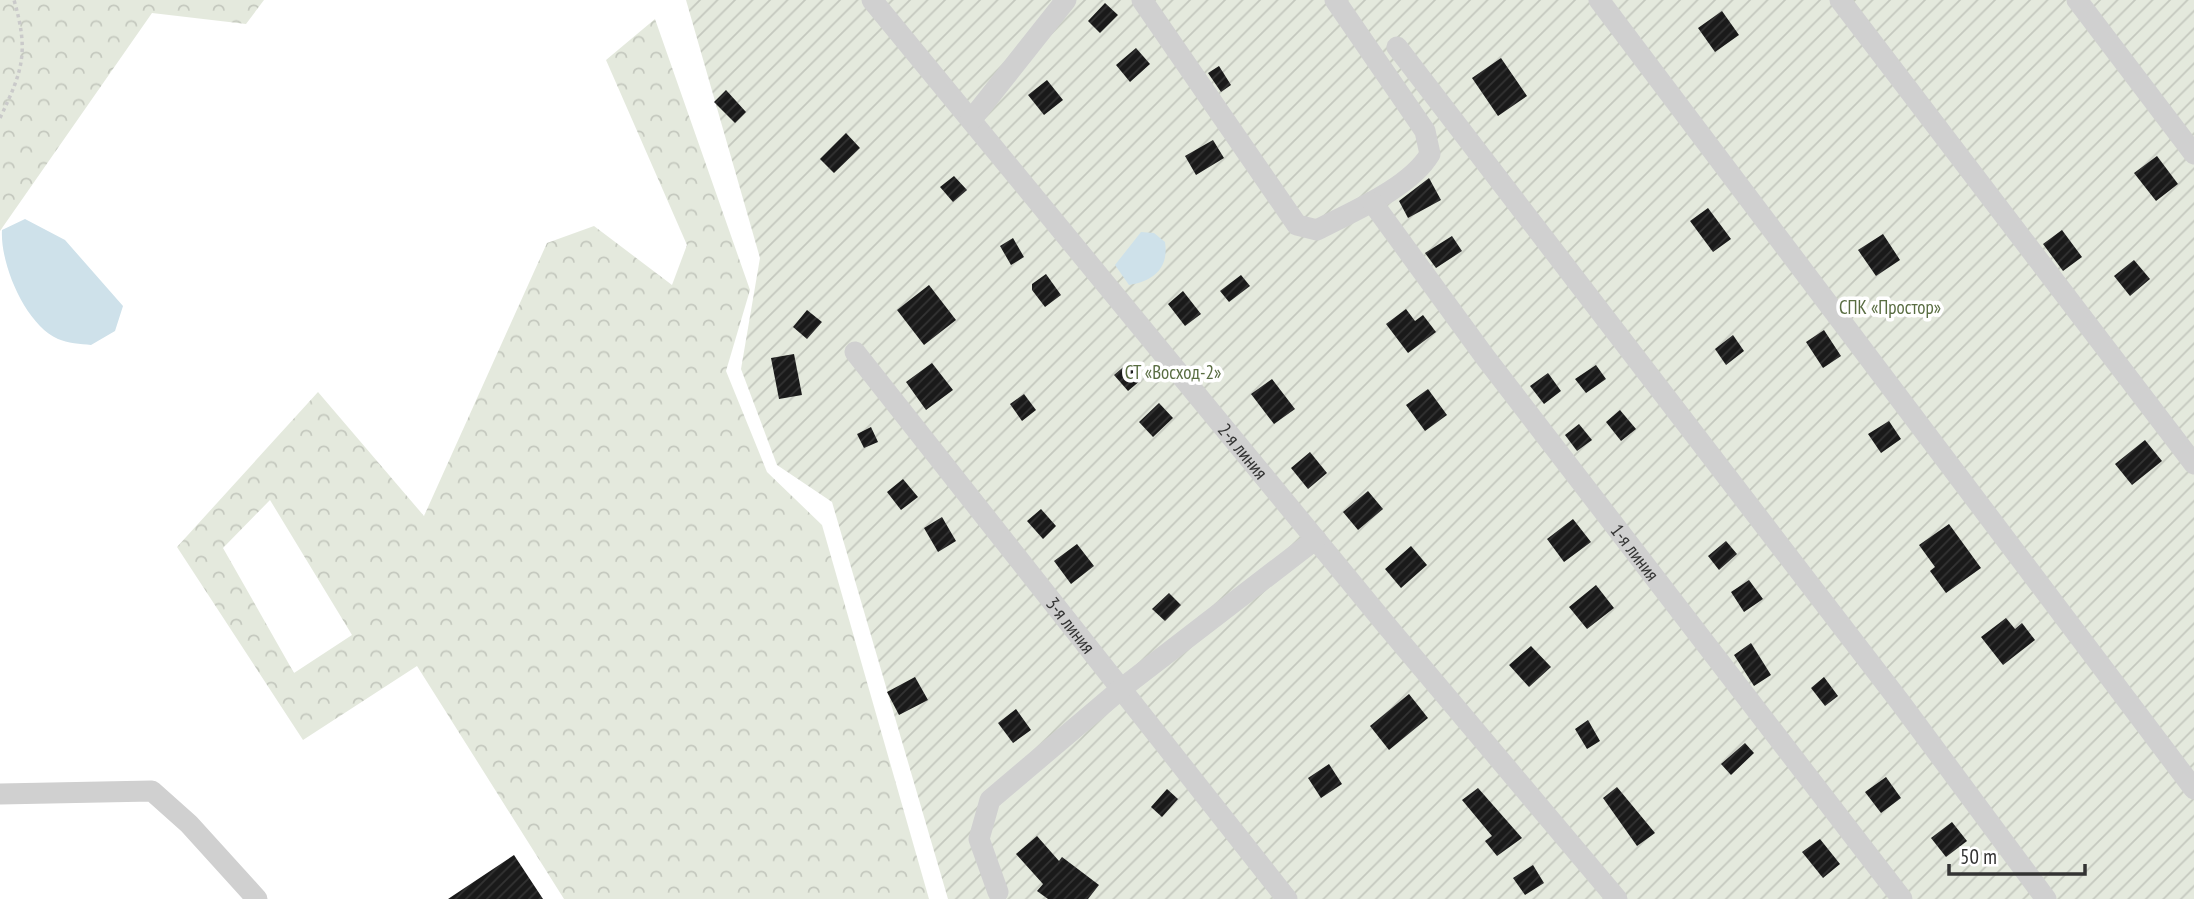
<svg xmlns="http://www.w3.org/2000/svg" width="2194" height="899" viewBox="0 0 2194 899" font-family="'PT Sans Narrow',sans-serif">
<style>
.forest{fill:url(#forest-crowns);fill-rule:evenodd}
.garden{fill:url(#garden-furrows)}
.water{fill:#cee1ea}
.building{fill:url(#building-hatch)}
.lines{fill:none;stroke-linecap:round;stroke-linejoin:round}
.path{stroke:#cacaca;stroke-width:3.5;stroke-dasharray:3.5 3.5;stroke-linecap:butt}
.street{stroke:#d0d0d0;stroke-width:21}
.labels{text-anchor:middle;stroke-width:7;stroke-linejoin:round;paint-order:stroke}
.park-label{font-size:19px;fill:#596d42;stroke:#fff}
.street-label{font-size:19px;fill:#333;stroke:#fff}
</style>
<defs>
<pattern id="forest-crowns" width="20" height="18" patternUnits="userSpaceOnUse" patternTransform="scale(1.75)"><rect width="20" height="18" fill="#e4e9dd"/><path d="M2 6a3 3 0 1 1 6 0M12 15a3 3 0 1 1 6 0" fill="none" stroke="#c4c8be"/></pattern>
<pattern id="garden-furrows" width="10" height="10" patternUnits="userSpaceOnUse" patternTransform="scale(1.75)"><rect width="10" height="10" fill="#e4e9dd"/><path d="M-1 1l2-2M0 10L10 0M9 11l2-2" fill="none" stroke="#c4c8be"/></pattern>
<pattern id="building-hatch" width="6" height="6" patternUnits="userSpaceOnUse" patternTransform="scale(1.75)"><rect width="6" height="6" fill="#1a1a1a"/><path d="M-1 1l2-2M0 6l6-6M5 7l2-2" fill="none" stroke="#333"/></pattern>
</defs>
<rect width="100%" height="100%" fill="#fff"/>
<path class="forest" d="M0,0h264l-18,24 -94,-11 -152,218z
M655,19l95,271 -24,81 41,101 55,53 107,374h-365l-147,-233 -114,74 -126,-193 141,-155 106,124 123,-273 47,-17 78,59 15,-40 -81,-185zM270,500l82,135 -58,38 -71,-125z"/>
<path class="garden" d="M686,0h1508v899h-285l-302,-367 284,367h-943l-116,-397 -55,-37 -36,-96 19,-111z"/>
<path class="water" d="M25,219l40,21 58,66 -8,25 -24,14c-10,-1 -24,-2 -33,-6 -32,-14 -58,-74 -56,-109z
M1141,232l13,1 11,9c4,26 -11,39 -36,43l-14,-20z"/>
<path class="building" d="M1105,3l13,12 -18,18 -12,-12z
M1722,11l17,24 -24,17 -17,-24z
M1136,48l14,16 -20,18 -14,-17z
M1501,58l26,38 -29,20 -26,-38z
M1219,66l12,19 -10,7 -13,-19z
M1047,80l16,20 -19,15 -16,-20z
M726,90l20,22 -11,11 -21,-21z
M846,133l14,15 -26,25 -14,-14z
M1213,140l11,18 -28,17 -11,-19z
M2157,156l21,28 -22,17 -22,-28z
M954,176l13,14 -14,12 -13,-15z
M1429,178l12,22 -33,18 -9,-17z
M1708,208l23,31 -18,13 -23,-31z
M2062,230l20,27 -19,14 -20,-27z
M1883,234l17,26 -24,16 -18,-26z
M1452,236l10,15 -26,17 -11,-15z
M1013,238l11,19 -13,8 -11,-19z
M2134,260l16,19 -20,17 -16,-20z
M1046,274l15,21 -16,12 -13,-17v-6z
M1241,275l9,11 -21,16 -9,-11z
M929,285l27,35 -32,25 -27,-35z
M1183,291l18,23 -16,12 -17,-22z
M1406,309l9,12 8,-6 13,17 -28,21 -22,-29z
M807,310l15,12 -15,17 -14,-12z
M1824,330l17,26 -18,12 -17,-26z
M1733,335l11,16 -18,14 -11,-16z
M794,354l8,41 -23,4 -8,-41z
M932,363l21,27 -27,20 -20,-28z
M1128,363l13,17 -13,11 -14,-16z
M1596,365l10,14 -20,14 -11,-14z
M1548,373l13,18 -17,13 -14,-18z
M1272,379l23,30 -21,15 -23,-30z
M1428,389l19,26 -22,16 -19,-26z
M1024,394l12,16 -14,11 -12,-17z
M1159,403l14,15 -20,19 -14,-15z
M1620,410l16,19 -15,12 -15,-19z
M1889,421l12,18 -20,14 -13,-19z
M1579,424l13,16 -15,11 -12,-16z
M871,427l7,15 -14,6 -7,-14z
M2145,440l17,21 -30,24 -17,-21z
M1310,452l17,21 -19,16 -17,-21z
M903,479l15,18 -17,13 -14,-18z
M1368,491l15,18 -25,21 -15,-18z
M1041,509l15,17 -13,13 -16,-18z
M942,517l14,24 -18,11 -14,-24z
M1573,519l18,23 -27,20 -17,-23z
M1949,524l32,44 -35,25 -16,-22 5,-4 -16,-22z
M1726,541l11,13 -18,16 -11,-14z
M1077,544l17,22 -23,18 -17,-23z
M1411,546l16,19 -26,23 -16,-19z
M1749,580l14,19 -19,13 -13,-20z
M1596,585l18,23 -27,21 -18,-22z
M1169,593l12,12 -16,16 -13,-12z
M2006,618l9,11 7,-6 13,17 -32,25 -22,-28z
M1751,643l20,32 -17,11 -20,-31z
M1531,646l20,21 -22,20 -20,-22z
M915,677l13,23 -29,15 -12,-23z
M1824,677l14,19 -13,10 -14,-18z
M1409,694l19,24 -39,32 -19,-24z
M1016,709l15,21 -18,13 -15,-20z
M1588,720l12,21 -13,8 -12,-20z
M1745,743l9,10 -23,22 -10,-11z
M1329,764l13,20 -21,14 -13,-20z
M1886,777l15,21 -20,15 -16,-21z
M1617,787l38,46 -18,13 -34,-48z
M1478,788l44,50 -25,18 -12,-15 7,-5 -30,-36z
M1167,789l11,10 -16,18 -11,-10z
M1952,822l15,19 -21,16 -15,-19z
M1037,836l22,25 3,-4 37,28 -11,14h-40l-11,-8 6,-7 -27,-30z
M1820,839l20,25 -17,14 -21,-26z
M514,855l29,44h-95z
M1533,865l11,18 -19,12 -12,-17z"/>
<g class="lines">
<path class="path" d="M0,118c23,-48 29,-66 14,-118"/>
<g class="street">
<path id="s1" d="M872,0l515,626 230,273"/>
<path d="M1142,0l155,225 20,5c34,-18 93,-42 113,-76l-5,-23 -90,-131"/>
<path d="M1599,0l595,789"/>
<path d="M1840,0l354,464"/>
<path d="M2077,0l117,154"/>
<path d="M1397,47l503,655 146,197"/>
<path d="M971,120l95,-120"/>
<path id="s2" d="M1372,202l113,155 417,542"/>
<path id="s3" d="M855,352l432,547"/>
<path d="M0,794l152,-3 37,33 68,75"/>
<path d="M998,892l-19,-53 11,-39 131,-111 195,-150"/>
</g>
</g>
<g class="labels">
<g class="park-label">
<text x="1890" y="314">СПК «Простор»</text>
<text x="1173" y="379">СТ «Восход-2»</text>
</g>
<g class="street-label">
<text dy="7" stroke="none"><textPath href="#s1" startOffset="584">2-я линия</textPath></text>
<text dy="7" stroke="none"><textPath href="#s2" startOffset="438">1-я линия</textPath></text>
<text dy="7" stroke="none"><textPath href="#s3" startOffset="348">3-я линия</textPath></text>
</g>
</g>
<path d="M1949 864v10h136v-10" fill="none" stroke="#333333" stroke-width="3.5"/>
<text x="1960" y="864" font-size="21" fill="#333333" stroke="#ffffff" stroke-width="5" paint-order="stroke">50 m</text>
</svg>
